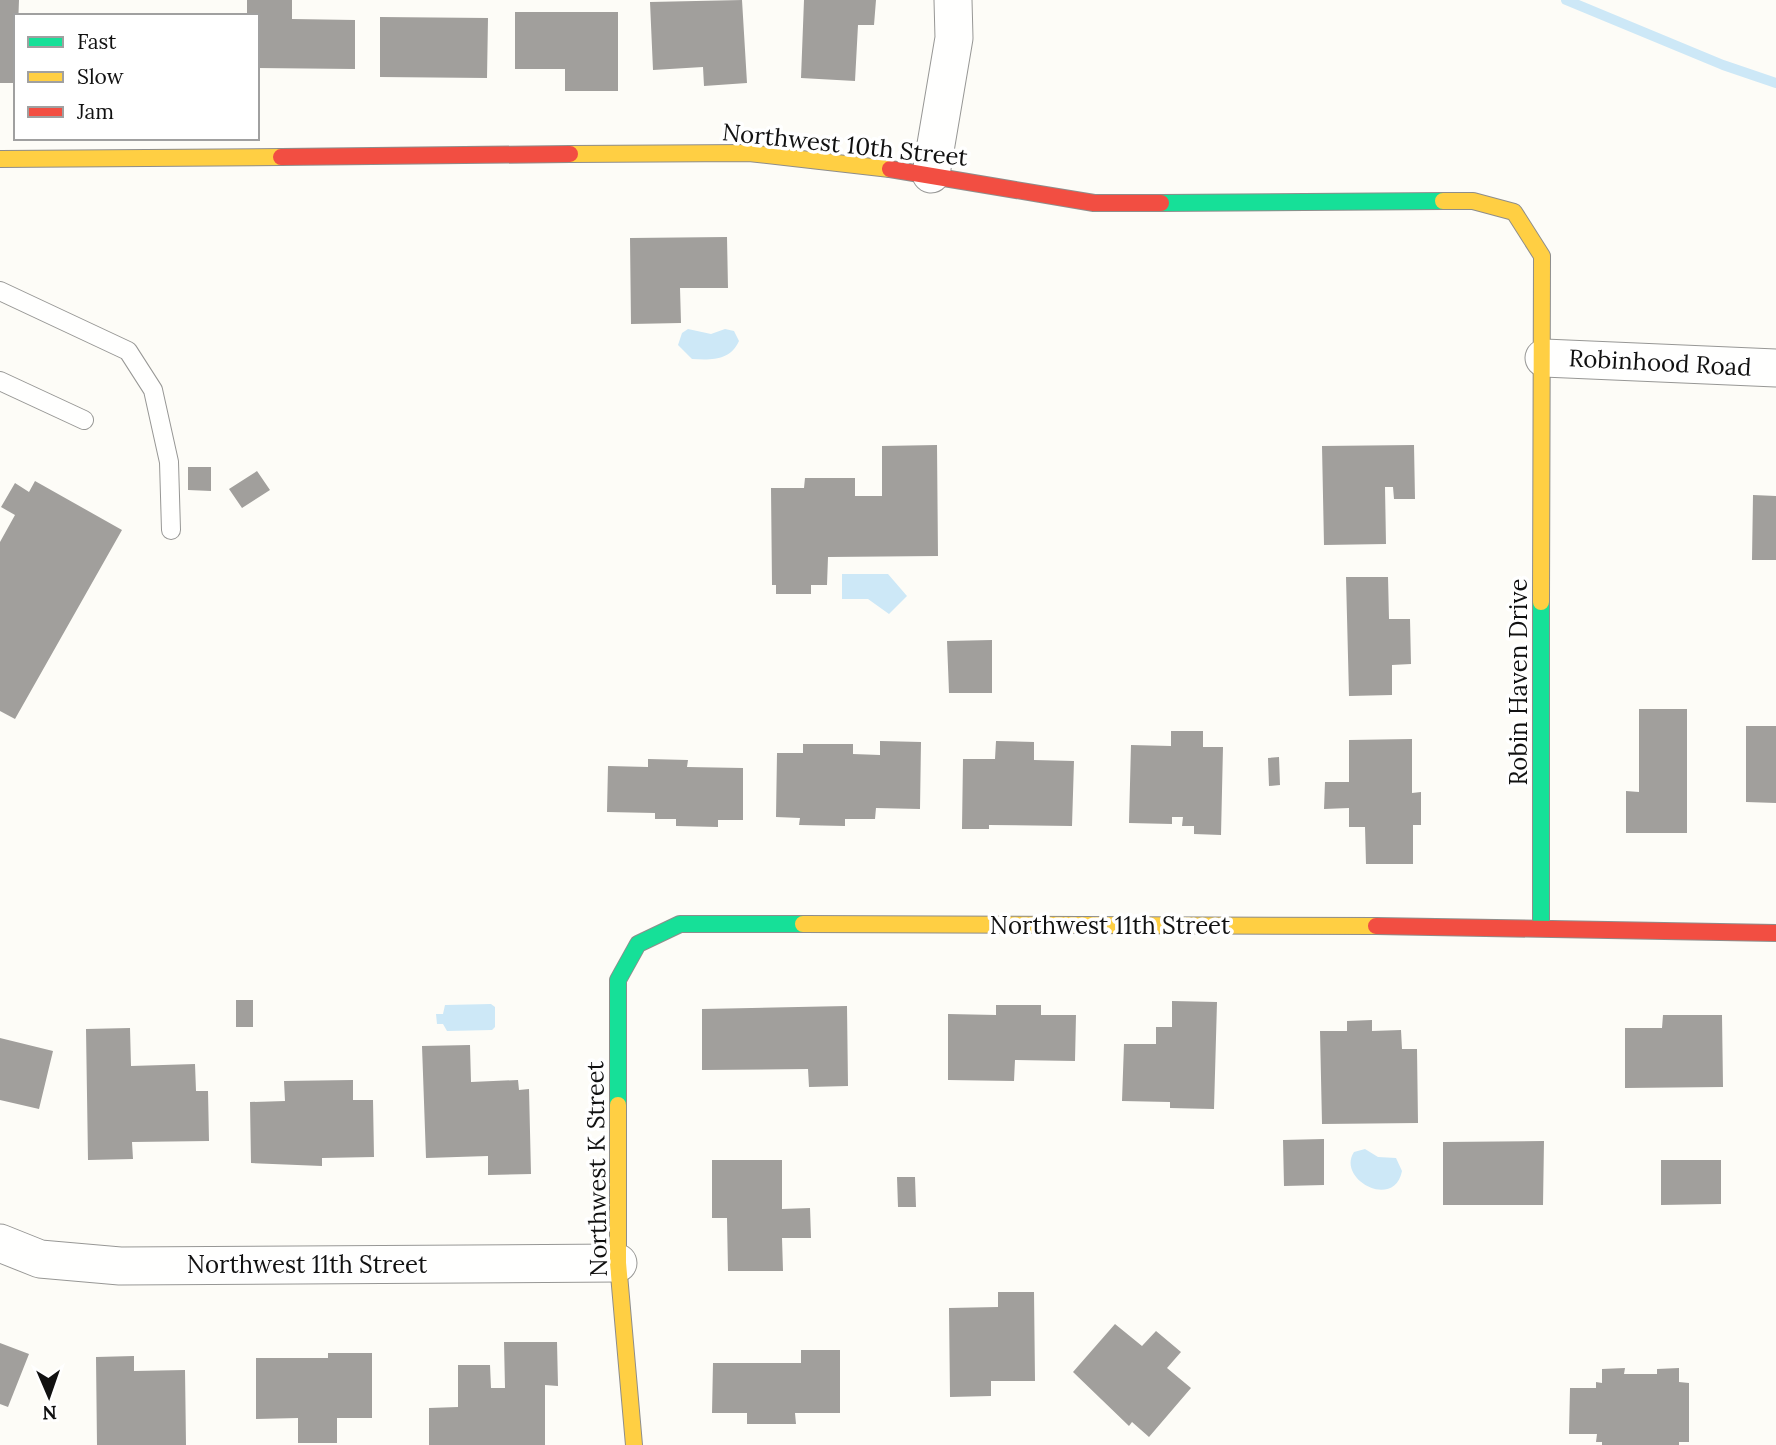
<svg xmlns="http://www.w3.org/2000/svg" width="1776" height="1445" viewBox="0 0 1776 1445" font-family="Lora,serif">
<style>
.water{fill:#cde8f7}
.lines{fill:none;stroke-linecap:round;stroke-linejoin:round}
.stream{stroke:#cde8f7;stroke-width:10}
.building{fill:#a19f9c}
.lane-casing{stroke:#979795;stroke-width:20}
.street-casing{stroke:#979795;stroke-width:39}
.fast-casing{stroke:#8e8d8b;stroke-width:18}
.slow-casing{stroke:#8e8d8b;stroke-width:18}
.jam-casing{stroke:#8e8d8b;stroke-width:18}
.lane{stroke:#fffffe;stroke-width:18}
.street{stroke:#fffffe;stroke-width:37}
.fast{stroke:#16e098;stroke-width:16}
.slow{stroke:#ffcf43;stroke-width:16}
.jam{stroke:#f24e42;stroke-width:16}
.labels{text-anchor:middle;stroke-width:7;stroke-linejoin:round;paint-order:stroke}
.street-label{font-size:24px;fill:#111;stroke:#fff}
</style>
<rect width="100%" height="100%" fill="#fdfcf7"/>
<path class="water" d="M688,329l23,5 14,-5 9,2 5,10c-9,20 -28,19 -47,18l-14,-14 4,-12z
M842,574h46l19,22 -18,18 -21,-15h-26z
M491,1004l4,3v20l-3,3 -45,1 -4,-7h-6l-1,-10h7l2,-9z
M1365,1149l13,8 18,1 6,13c-8,40 -66,8 -48,-19z"/>
<g class="lines">
<path class="stream" d="M1566,0l157,65 53,18"/>
</g>
<path class="building" d="M0,0h19l-3,83h-16z
M247,0h45v19l63,1v49l-98,-1v-52h-10z
M742,0l5,83 -43,3 -1,-19 -50,3 -3,-68z
M804,0h72l-2,25h-16l-3,56 -54,-3z
M515,12h103v79h-53v-22h-50z
M380,17l108,1 -1,60 -107,-1z
M727,237l1,51h-48l1,35 -50,1 -1,-86z
M937,445l1,111 -110,1 -1,28h-16v9h-35v-9h-4l-1,-97h33l1,-10h50v18h27v-50z
M1414,445l1,54h-21l-1,-12h-8l1,57 -62,1 -2,-99z
M188,467h23v24l-23,-1z
M257,471l13,19 -28,18 -13,-19z
M35,481l87,49 -107,189 -15,-8v-169l15,-27 -14,-8 14,-24 14,9z
M1753,495l23,1v64h-24z
M1346,577h42l1,42h21l1,45 -19,1v30l-43,1z
M992,640v53h-43l-2,-52z
M1639,709h48v124h-61v-42l13,1z
M1746,726h30v77l-30,-1z
M1171,731h32v16h20l-2,88 -27,-1v-8h-12l1,-9h-11v7l-43,-1 2,-78 40,1z
M1412,739v54l9,-1v33h-8v39h-47l-1,-37h-16v-19l-25,1 1,-27h24v-42z
M880,741l41,1 -1,67 -44,-1 -1,11h-30v7l-46,-1 1,-7 -24,-1 1,-64h26v-9h50v10l27,1z
M996,741l38,1v18l40,1 -2,65 -83,-1v4h-27l1,-70h32z
M1279,757l1,28 -11,1 -1,-28z
M648,759l40,1 -1,7 56,1v52h-25v7l-42,-1v-7h-21v-6l-48,-1 1,-46 40,1z
M236,1000h17v27h-17z
M1172,1001l45,1 -3,107 -44,-1v-6l-48,-1 2,-57h32v-17h16z
M996,1005h45v10h35l-1,46 -60,-1 -1,21 -66,-1v-66l48,1z
M847,1006l1,80 -39,1 -1,-18 -106,1v-61z
M1663,1015h59l1,72 -98,1v-60h37z
M1372,1020v11l29,-1 1,19h15l1,74 -96,1 -2,-93h27v-10z
M130,1028l1,38 64,-2 1,27h12l1,50 -77,1 1,17 -45,1 -2,-131z
M0,1038l53,13 -14,58 -39,-9z
M470,1045l1,37 47,-2 1,10 10,-1 2,85 -43,1v-19l-62,2 -4,-112z
M353,1080v20h20l1,57 -52,1v8l-71,-3 -1,-61 35,-1 -1,-20z
M1324,1139v46l-40,1 -1,-46z
M1544,1141l-1,64h-100v-63z
M712,1160h70v49l28,-1 1,30h-29l1,33h-55l-1,-53h-15z
M1661,1160h60v44l-60,1z
M897,1177h18l1,30h-18z
M998,1292h36l1,89h-44v15l-41,1 -1,-89 49,-1z
M1115,1324l27,22 14,-15 25,21 -14,16 24,20 -42,49 -17,-15 -3,4 -56,-54z
M504,1342h53l1,44 -13,-1v60h-116v-37l29,-1v-42h32l1,23h14z
M0,1343l29,11 -21,53 -8,-3z
M801,1350h39v63h-45l1,11h-49v-11h-35l1,-50h88z
M328,1353h44v65h-35v25h-39v-25l-42,1v-61h72z
M134,1356v15l51,-1 1,75h-89l-1,-88z
M1625,1368l-1,6h33v-5l22,-1v14l10,1v59h-10v3h-77v-3h-6l1,-8h-28l1,-46h26v-6l6,1v-14z"/>
<g class="lines">
<defs>
<path id="lane" d="M0,291l128,60 25,39 16,72 2,68
M0,381l84,39"/>
<path id="street" d="M931,174l23,-136 -1,-38
M1544,358l232,10
M0,1243l40,16 80,7 498,-3"/>
<path id="fast" d="M1161,203l282,-2
M1541,927v-325
M618,1105v-125l20,-36 42,-20h123"/>
<path id="slow" d="M570,154l179,-1 141,16
M0,159l281,-2
M1443,201h30l41,11 28,44 -1,346
M803,924l573,2
M618,1105v158l16,182"/>
<path id="jam" d="M281,157l289,-3
M890,169l204,34h67
M1376,926l400,7"/>
</defs>
<use href="#lane" class="lane-casing"/>
<use href="#street" class="street-casing"/>
<use href="#fast" class="fast-casing"/>
<use href="#slow" class="slow-casing"/>
<use href="#jam" class="jam-casing"/>
<use href="#lane" class="lane"/>
<use href="#street" class="street"/>
<use href="#fast" class="fast"/>
<use href="#slow" class="slow"/>
<use href="#jam" class="jam"/>
</g>
<g class="labels">
<g class="street-label">
<text transform="translate(845 145) rotate(6)" y="8">Northwest 10th Street</text>
<text transform="translate(1660 363) rotate(3)" y="8">Robinhood Road</text>
<text transform="translate(1519 682) rotate(-90)" y="8">Robin Haven Drive</text>
<text x="1110" y="934">Northwest 11th Street</text>
<text transform="translate(597 1169) rotate(-91)" y="8">Northwest K Street</text>
<text x="307" y="1273">Northwest 11th Street</text>
</g>
</g>
<rect x="14" y="14" width="245" height="126" fill="#ffffff" stroke="#a0a0a0" stroke-width="2"/>
<rect x="28" y="37" width="35" height="10" fill="#16e098" stroke="#a0a0a0" stroke-width="2"/>
<text x="77" y="49" font-size="21" fill="#111111">Fast</text>
<rect x="28" y="72" width="35" height="10" fill="#ffcf43" stroke="#a0a0a0" stroke-width="2"/>
<text x="77" y="84" font-size="21" fill="#111111">Slow</text>
<rect x="28" y="107" width="35" height="10" fill="#f24e42" stroke="#a0a0a0" stroke-width="2"/>
<text x="77" y="119" font-size="21" fill="#111111">Jam</text>
<g transform="translate(49 1396) rotate(178)" stroke="#ffffff" stroke-width="5" paint-order="stroke">
<path d="M0-5L12 26L0 18L-12 26Z" fill="#111111"/>
<text y="-10" font-size="19" font-weight="bold" text-anchor="middle" fill="#111111">N</text>
</g>
</svg>
